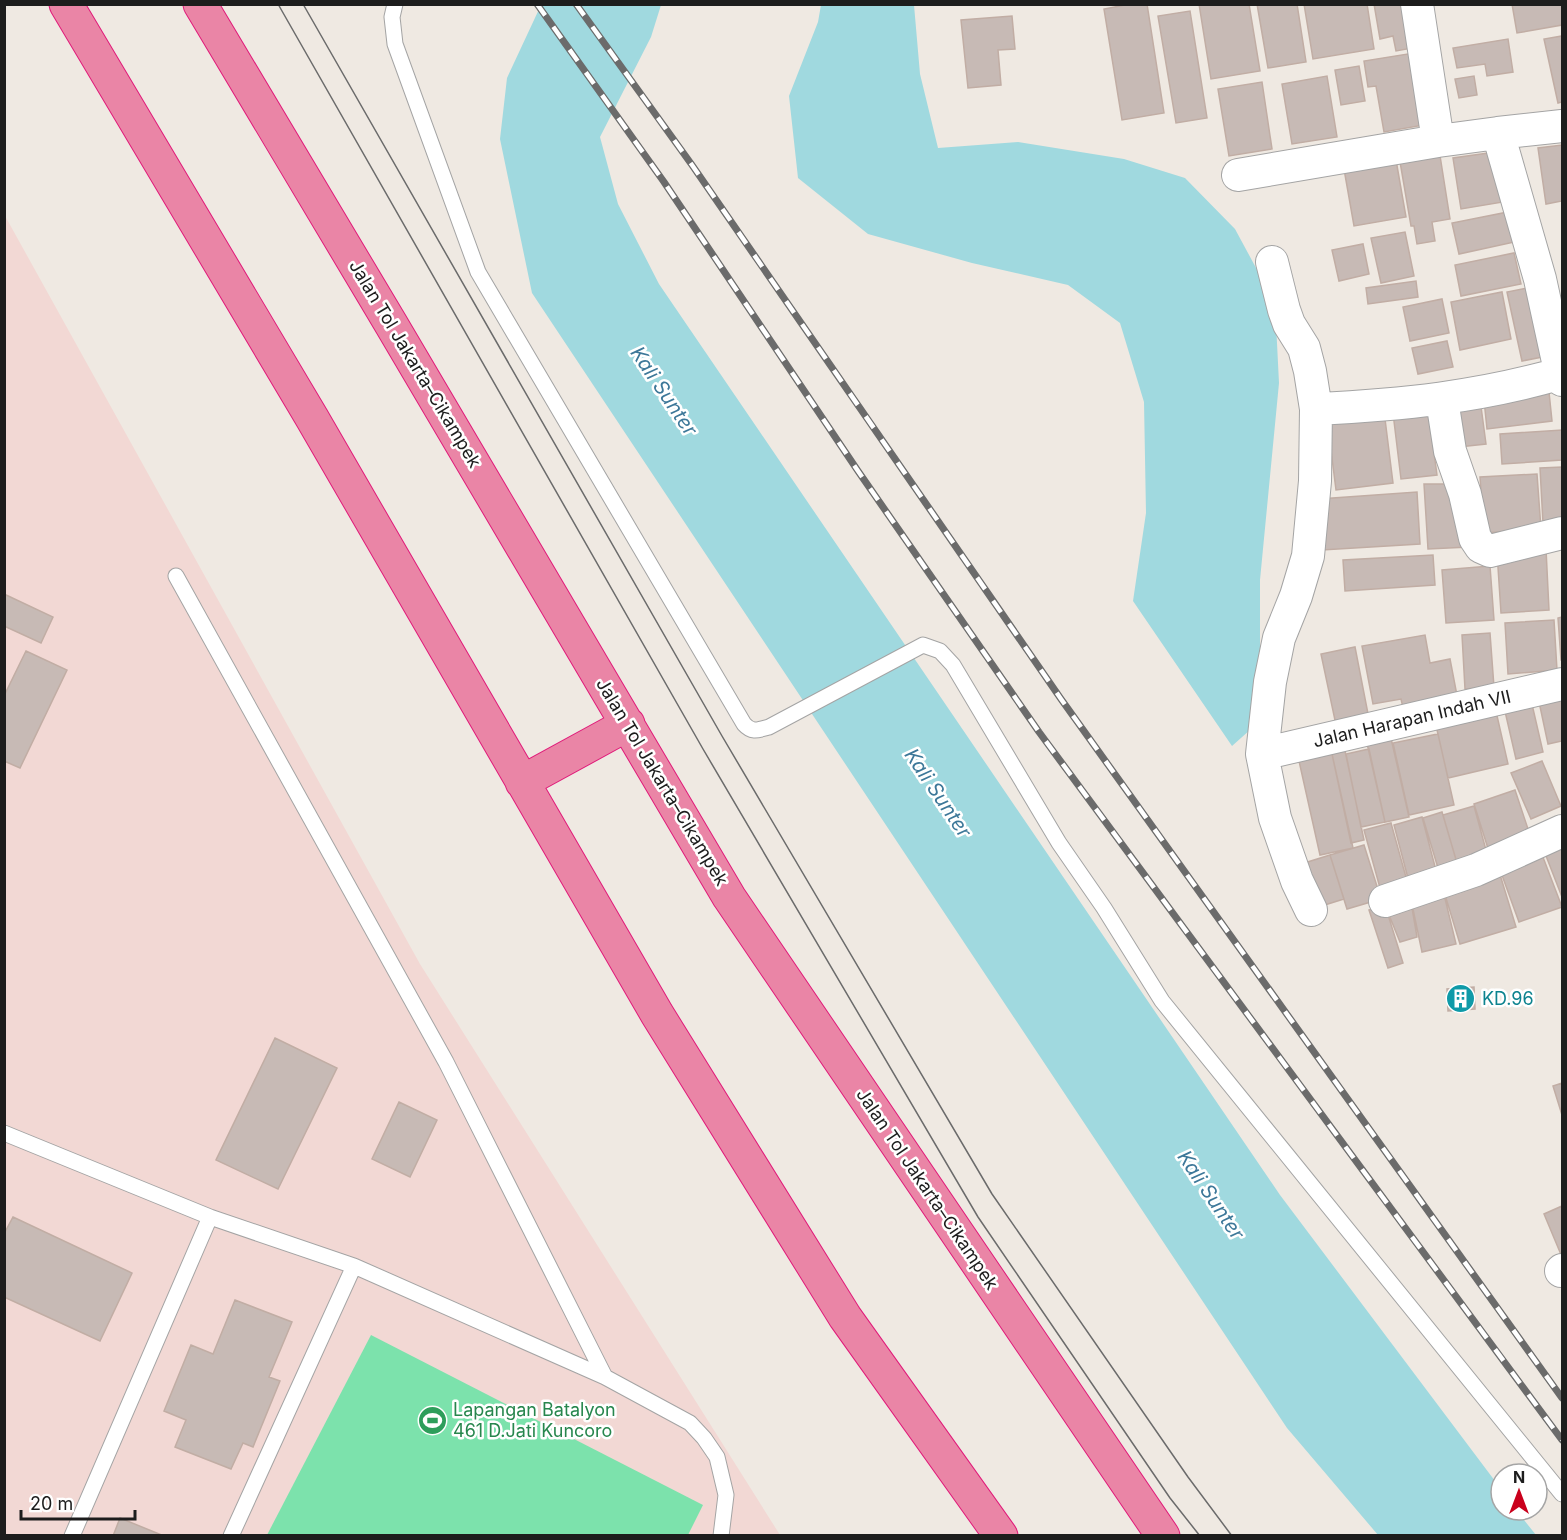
<svg xmlns="http://www.w3.org/2000/svg" width="1567" height="1540" viewBox="0 0 1567 1540" font-family="Inter,sans-serif">
<style>
.military{fill:#f2d8d4}
.pitch{fill:#7ce2ac}
.water{fill:#a0d9df}
.building{fill:#c7bab5;stroke:#c1ada4;stroke-width:1.5}
.lines{fill:none;stroke-linecap:round;stroke-linejoin:round}
.service-casing{stroke:#a4a4a4;stroke-width:17}
.minor-casing{stroke:#a4a4a4;stroke-width:34}
.motorway-casing{stroke:#e01b7a;stroke-width:35}
.service{stroke:#fff;stroke-width:15}
.minor{stroke:#fff;stroke-width:32}
.motorway{stroke:#ea85a6;stroke-width:33}
.tram{stroke:#6b6b6b;stroke-width:1.5}
.rail-casing{stroke:#6b6b6b;stroke-width:7}
.rail{stroke:#fff;stroke-width:4.5;stroke-dasharray:14;stroke-linecap:butt}
.labels{text-anchor:middle;stroke-width:5;stroke-linejoin:round;paint-order:stroke}
.street-label{font-size:18px;fill:#1d1d1d;stroke:#fff}
.culture-label{font-size:18px;fill:#0d838f;stroke:#fff;text-anchor:start}
.leisure-label{font-size:18px;fill:#27864d;stroke:#fff;text-anchor:start}
.water-label{font-size:20px;font-style:italic;fill:#3d7899;stroke:#fff}
</style>
<rect width="100%" height="100%" fill="#efe9e2"/>
<path class="military" d="M4,214l416,750 360,571h-775z"/>
<path class="pitch" d="M371,1335l332,170 -15,30h-421z"/>
<path class="water" d="M541,5h120l-10,32 -51,100 18,67 41,80 621,911 221,294v21h15l20,25h-158l-91,-107 -755,-1135 -32,-154 7,-61z
M821,5h93l6,69 18,74 80,-6 106,17 61,19 50,51 40,74 4,80 -19,197v141l-28,25 -99,-145 13,-88 -2,-111 -24,-79 -52,-38 -96,-22 -104,-29 -70,-56 -9,-82 29,-74z"/>
<path class="building" d="M1130,4h17l17,109 -42,7 -18,-111z
M1199,4h50l11,67 -49,8z
M1257,4h40l9,58 -38,6z
M1304,4h63l7,45 -61,10z
M1374,4h40l4,43 -22,4 -3,-15 -13,3z
M1512,4h50v21l-45,8z
M1190,11l17,107 -31,5 -18,-107z
M1012,16l3,33 -17,1 3,35 -33,3 -7,-68z
M1562,36v66l-4,1 -14,-64z
M1508,39l5,33 -26,4 -2,-12 -28,4 -4,-20z
M1420,52l4,73 -40,7 -8,-46 -8,1 -4,-26z
M1359,66l6,35 -24,4 -6,-35z
M1327,76l10,61 -45,7 -10,-60z
M1474,76l3,19 -18,3 -4,-19z
M1262,82l10,67 -43,7 -11,-67z
M1438,143l12,76 -18,3 3,19 -18,3 -3,-18h-3l-13,-76z
M1562,145v56l-16,3 -8,-56z
M1495,152l8,50 -42,7 -8,-51z
M1396,160l10,57 -52,9 -10,-57z
M1513,211l6,30 -60,13 -7,-31z
M1405,232l9,44 -33,7 -10,-45z
M1363,244l6,30 -30,7 -7,-31z
M1514,253l7,31 -60,12 -6,-31z
M1416,281l2,16 -50,7 -2,-16z
M1538,286l15,69 -31,6 -15,-69z
M1502,292l9,47 -51,11 -9,-48z
M1442,299l7,34 -39,8 -7,-34z
M1447,341l6,26 -35,7 -6,-26z
M1549,392l3,29 -65,8 -3,-29z
M1480,399l6,45 -27,3 -6,-45z
M1428,409l9,66 -36,4 -8,-66z
M1384,411l9,72 -57,7 -9,-72z
M1562,430v30l-60,4 -2,-30z
M1562,467v54l-19,2 -3,-55z
M1537,474l4,55 -57,4 -4,-56z
M1424,484h35l10,63 -41,2z
M1417,492l3,52 -98,6 -3,-51z
M1546,549l3,61 -48,3 -4,-61z
M1433,555l2,30 -90,6 -2,-31z
M1490,566l4,54 -48,3 -4,-53z
M4,594l49,23 -12,26 -37,-17z
M1562,617v43h-1l-3,-42z
M1554,620l3,50 -49,4 -3,-51z
M1490,633l4,54 -29,2 -3,-54z
M1425,635l5,28 20,-4 9,47 -54,10 -4,-17 -28,5 -11,-58z
M1355,647l14,72 -33,6 -15,-71z
M26,651l41,19 -47,98 -16,-7v-65z
M1562,692v49l-14,3 -10,-47z
M1531,700l12,52 -27,7 -12,-52z
M1495,707l13,57 -60,14 -13,-57z
M1390,734l19,83 -24,5 -19,-83z
M1438,734l16,71 -45,10 -16,-72z
M1369,749l16,73 -24,5 -15,-73z
M1345,751l19,89 -13,3 -19,-89z
M1332,754l21,94 -33,7 -21,-94z
M1542,761l19,45 -30,13 -20,-46z
M1515,790l18,54 -42,14 -17,-54z
M1474,806l15,55 -30,9 -16,-55z
M1442,812l18,61 -19,5 -18,-60z
M1422,817l16,61 -28,8 -16,-61z
M1391,823l18,65 -27,7 -18,-65z
M1562,835v62l-21,-54z
M1364,845l17,54 -34,10 -17,-54z
M1541,852l21,55 -43,15 -20,-55z
M1330,855l14,44 -29,9 -14,-44z
M1498,868l18,59 -56,17 -18,-59z
M1442,886l14,58 -34,8 -12,-57z
M1410,896l7,41 -17,5 -15,-37z
M1385,905l18,58 -15,5 -19,-58z
M1474,987l1,22 -27,2 -1,-22z
M275,1038l62,30 -59,121 -62,-29z
M1562,1083v32l-9,-29z
M399,1102l38,18 -27,57 -38,-18z
M1562,1206v51l-18,-43z
M13,1217l119,56 -32,68 -96,-44v-63z
M235,1300l57,22 -23,55 11,4 -27,66 -10,-4 -12,26 -56,-22 11,-27 -22,-9 27,-66 22,9z
M120,1518l44,18h-51z"/>
<g class="lines">
<defs>
<path id="service" d="M395,4l-3,13 3,27 83,228 266,452c8,9 14,6 25,3l154,-82 17,6 13,14 106,178 45,65 58,93 400,493
M176,576l270,486 159,315
M4,1133l206,84 144,49 251,111 85,46 14,15 13,19 9,38 -5,41
M72,1536l138,-319
M231,1536l123,-270"/>
<path id="minor" d="M1417,4l21,137 60,-8 42,146 22,101
M1498,133l64,-7
M1238,175l200,-34
M1272,262l12,48 5,14 15,24 6,23 6,38 -1,72 -7,75 -12,40 -17,42 -9,44 -8,72 13,64 22,63 14,29
M1442,400l8,51 15,43 10,44 6,9 9,4 72,-18
M1316,409c85,-4 164,-12 246,-36
M1262,754l300,-70
M1385,901l91,-31 86,-39
M1561,1271l1,-1"/>
<path id="motorway" d="M66,4l246,414 345,596 188,303 156,219
M200,4l191,320 338,573 434,639
M522,782l106,-58"/>
</defs>
<use href="#service" class="service-casing"/>
<use href="#minor" class="minor-casing"/>
<use href="#motorway" class="motorway-casing"/>
<use href="#service" class="service"/>
<use href="#minor" class="minor"/>
<use href="#motorway" class="motorway"/>
<path class="tram" d="M278,4l425,745 275,468 192,281 30,38
M303,4l419,732 270,458 196,283 44,59"/>
<defs>
<path id="rail" d="M537,4l127,178 194,289 181,261 523,708
M576,4l116,161 369,534 501,699"/>
</defs>
<use href="#rail" class="rail-casing"/>
<use href="#rail" class="rail"/>
</g>
<defs>
<symbol id="building-disc" viewBox="-11 -11 22 22"><circle r="9.5" fill="#0f9aa8" stroke="#fff"/><path d="M-4-6H4V6H1V3H-1V6H-4ZM-2.5-4.3h1.7v1.8h-1.7ZM.8-4.3h1.7v1.8H.8ZM-2.5-1h1.7V.8h-1.7ZM.8-1h1.7V.8H.8Z" fill="#fff"/></symbol>
<symbol id="stadium-disc" viewBox="-11 -11 22 22"><circle r="9.5" fill="#2e9e5b" stroke="#fff"/><path d="M0-5a6.5 5 0 1 0 0 10a6.5 5 0 1 0 0-10ZM-3.5-1.8h7v3.6h-7Z" fill="#fff"/></symbol>
</defs>
<g fill-rule="evenodd">
<use href="#building-disc" x="1444" y="982" width="33" height="33"/>
<use href="#stadium-disc" x="416" y="1404" width="33" height="33"/>
</g>
<g class="labels">
<g class="street-label">
<text transform="translate(415 364) rotate(59)" y="6">Jalan Tol Jakarta–Cikampek</text>
<text transform="translate(1412 719) rotate(-13)" y="6">Jalan Harapan Indah VII</text>
<text transform="translate(662 782) rotate(59)" y="6">Jalan Tol Jakarta–Cikampek</text>
<text transform="translate(927 1189) rotate(56)" y="6">Jalan Tol Jakarta–Cikampek</text>
</g>
<g class="culture-label">
<text x="1482" y="1005">KD.96</text>
</g>
<g class="leisure-label">
<text x="453" y="1416">Lapangan Batalyon<tspan x="453" dy="21">461 D.Jati Kuncoro</tspan></text>
</g>
<g class="water-label">
<text transform="translate(664 391) rotate(56)" y="7">Kali Sunter</text>
<text transform="translate(938 793) rotate(56)" y="7">Kali Sunter</text>
<text transform="translate(1211 1195) rotate(56)" y="7">Kali Sunter</text>
</g>
</g>
<rect width="1567" height="1540" fill="none" stroke="#1d1d1d" stroke-width="12"/>
<g transform="translate(1519 1492)"><circle r="28" fill="#ffffff" stroke="#a5a5a5" stroke-width="1.5"/>
<path d="M0-4.5L10 22L0 15L-10 22Z" fill="#ca001c"/>
<text y="-9" font-size="16" font-weight="bold" text-anchor="middle" fill="#1d1d1d">N</text>
</g>
<path d="M21 1510v9h114v-9" fill="none" stroke="#1d1d1d" stroke-width="3"/>
<text x="30" y="1510" font-size="18" fill="#1d1d1d" stroke="#ffffff" stroke-width="4.5" paint-order="stroke">20 m</text>
</svg>
